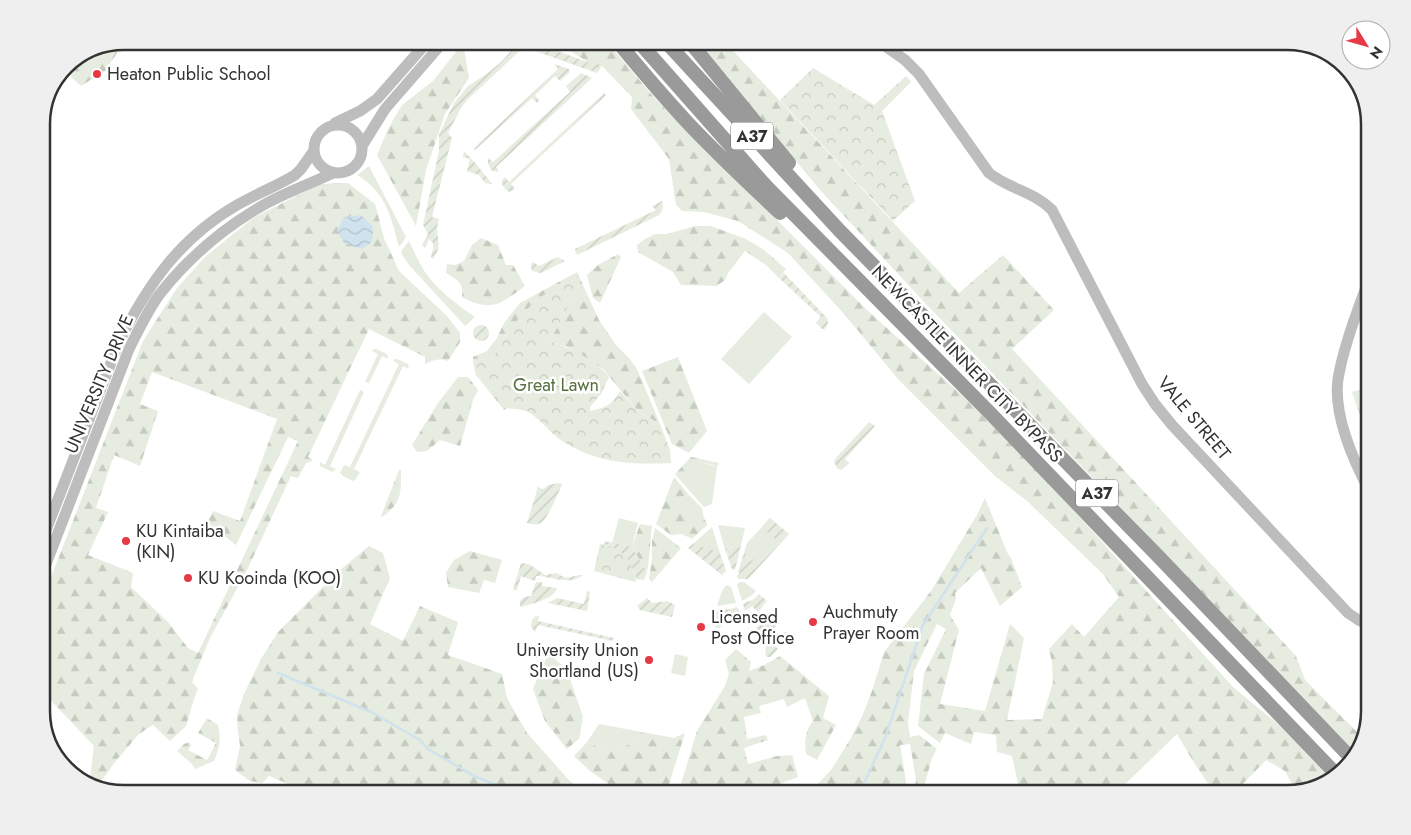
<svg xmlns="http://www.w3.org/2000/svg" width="1411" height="835" viewBox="0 0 1411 835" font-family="Jost,sans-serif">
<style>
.grass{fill:#e6ecdf}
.forest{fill:url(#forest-firs);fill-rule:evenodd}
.park{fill:url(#park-crowns)}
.garden{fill:url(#garden-furrows)}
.water{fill:url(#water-waves)}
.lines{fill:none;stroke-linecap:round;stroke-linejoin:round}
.stream{stroke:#cfe2ee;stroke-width:2.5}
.secondary{stroke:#bdbdbd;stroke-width:11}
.highway{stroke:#9a9a9a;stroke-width:14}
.poi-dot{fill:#e63946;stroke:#fff;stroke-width:2}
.labels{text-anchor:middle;stroke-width:5;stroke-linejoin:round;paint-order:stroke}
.shield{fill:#fff;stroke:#707070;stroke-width:1}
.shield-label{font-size:16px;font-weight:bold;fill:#333}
.poi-label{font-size:18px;fill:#333;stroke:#fff;text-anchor:start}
.street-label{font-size:18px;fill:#333;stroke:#fff}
.park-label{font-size:18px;fill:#56703f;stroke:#fff}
.rim{fill:none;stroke:#333;stroke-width:2.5}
</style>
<defs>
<pattern id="forest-firs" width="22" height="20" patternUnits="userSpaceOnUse" patternTransform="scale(1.25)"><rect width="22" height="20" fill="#e6ecdf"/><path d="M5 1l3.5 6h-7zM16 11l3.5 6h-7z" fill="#c6cbc0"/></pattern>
<pattern id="park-crowns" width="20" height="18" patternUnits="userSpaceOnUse" patternTransform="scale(1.25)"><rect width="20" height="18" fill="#e6ecdf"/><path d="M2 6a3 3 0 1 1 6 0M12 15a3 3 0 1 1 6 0" fill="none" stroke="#c6cbc0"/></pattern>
<pattern id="garden-furrows" width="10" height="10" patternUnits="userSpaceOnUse" patternTransform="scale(1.25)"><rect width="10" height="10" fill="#e6ecdf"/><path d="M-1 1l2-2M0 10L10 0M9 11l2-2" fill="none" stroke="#c6cbc0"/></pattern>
<pattern id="water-waves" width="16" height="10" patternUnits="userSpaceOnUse" patternTransform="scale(1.25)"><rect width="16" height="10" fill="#cfe2ee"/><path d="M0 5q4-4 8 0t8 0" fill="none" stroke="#b2c2cd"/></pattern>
</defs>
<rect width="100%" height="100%" fill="#fff"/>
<path class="grass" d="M369,166l37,71 -7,10c-8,-30 -13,-55 -42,-72z
M409,241c6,12 11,25 19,35 13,17 30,29 47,41l-10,9 -56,-61 -8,-12 1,-3z
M764,312l28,25 -43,47 -28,-25z
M374,349h2l11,5 1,5 -6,-3 -13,27 -4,-1 13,-28 -6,-3z
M395,359h2l11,5 1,5 -6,-3 -49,103 6,3 -4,7 -3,2 -10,-5 -3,-3 4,-8 6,2 49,-103 -6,-3z
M360,390l4,2 -34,74 6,3 -4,3 -12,-6v-4l5,3z
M701,462l16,5 -5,37 -8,3 -23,-26c7,-6 12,-15 20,-19z
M689,495l13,13 -15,6 -8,-7 2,-10z
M619,518l19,5 -6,24 -20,-4z
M718,525l27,3 -3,13 -14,8h-3z
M712,527l7,23c-10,1 -16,-2 -25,-7z
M762,527l15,13 -19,21h-6l-8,-8 3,-10z
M739,582h5l12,9 -5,5 -9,5 -5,-16z
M726,585l5,2 5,16 -19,3 5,-15z
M675,654l13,3 -3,19 -14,-3z
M599,724l43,8c-21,22 -28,22 -55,10z"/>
<path class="forest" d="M125,41l-20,30 -24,15 -10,-9 4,-16z
M555,41h51l46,54 54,57 64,61 98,98 97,87 84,85 184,204 46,38 53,55 -3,3 -38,10 4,-4 -10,-18 -19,-11 -33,34h-18l-22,-33 -16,-27 -62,60h-67l-2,-10 -27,5 -7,-33 -15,-4 -1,-17 -22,-3 -3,12 -26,-11 -5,10 -22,-17 6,-52 22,-45 -9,-5 -23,47 -6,52 2,14 9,-2 18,14 -5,9 -10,36h-8l2,-14 -6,-36 -10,1 6,37 -2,12h-98l7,-5 18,-19 20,-32 12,-24 9,-23 12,-39 47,-61 46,-76 8,-17 22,54 4,6 11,29 -22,19 -19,-38 -26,25 1,6 -6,16 9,15 -19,74 45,7 25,-87 14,14 -17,82 35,-1 11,-37 -1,-19 -3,-14 23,-25 12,13 35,-40 -16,-23 -76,-73 -32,-25 -97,-97 -52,-63 -58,-63 -50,-32 -34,-9 -22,-1 -6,-6 -7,-46 -38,-50 1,-12 -30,-31 -5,2z
M695,41h29l235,252 44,-38 51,55 -42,39 284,307 9,24 58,58 -6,16 -430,-449 -106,-114z
M463,43l6,35 -24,36 -19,56 -10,56 -39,-71 12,-28 13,-22 31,-24z
M348,183l27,21 9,34 15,33 48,45 13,17v9l-12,19c-9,-3 -15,-1 -23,3v-7l-56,-28 -61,128 5,3 -1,1 -6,2 -8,15 -7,-2 -44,94 -37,68 -17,41 -1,3 6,7 -4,10 -8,27 -16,15 -17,-16 -14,9 -24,28 -18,25 -3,-1 -4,-8 4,-32 -53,-56v-87l102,-262 34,-53 28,-31 28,-23 22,-17 65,-33zM152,372l125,47 -37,102 -27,-10 -6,12 29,22 52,-108 10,4 -100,212 -10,-5 -20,-26 -37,-35 2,-14 -45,-18 20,-43 -12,-4 18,-53 26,11 18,-55 -18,-7z
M695,226h16l35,13 18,11 22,19 -7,9 -13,-13 -21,-14 -17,22 -3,7 -8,6 -36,-1 -8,-13 -35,-20 -1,-7 8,-6 10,-5h12z
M481,238l17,7 8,20h7l12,21c-25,18 -32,27 -63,11 1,-16 -4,-16 -16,-24l1,-9 8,1 9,-4 8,-16z
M618,254l3,3 -21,46 -7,-5 -6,-23 11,-10z
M577,272l22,48 17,25 13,13 8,11 23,55 -22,-13 -35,-42 -36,-22 -17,-6 30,-58 -74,52 -13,22 -20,5v-5l14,-6 10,-13 7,-15 16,-20z
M678,357l29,74 -18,22 -17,-9 -30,-73z
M458,377h10l10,13 -5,10 -13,46 -20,-6 -13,11 -10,1 -5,-7 26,-42z
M691,457l28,6 -2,4c-23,-11 -20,1 -36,14l-6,-7z
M399,470h2c0,23 1,33 -19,47l-1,-1z
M674,477l15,18 -8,2 -2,10 8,7 15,-6 2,11 2,2 1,4 -15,14 -10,-5 -11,1 -15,-11z
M640,524l12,2c-2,15 -2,31 -5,46l-15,-25z
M655,528l26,20 -29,34 -3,-3 3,-20v-18z
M369,546l14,7 7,25 -20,46 33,17 17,-35 38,16 -10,33 54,19 5,24 20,35 42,47 16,14h-266l-2,-1 -29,1 -2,-11 -17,-7 -7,7 -12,-2 -15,-11 5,-24 -2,-14 -1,-17 7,-21 17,-35 17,-27 62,-62z
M470,551l32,9 -7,23 -11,-3 -5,13 -31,-6 -2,-14 8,-13z
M736,649l15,13 -2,9 15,-6 16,-9 49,40 -6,22 13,7 -19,35 -11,-6c-2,-13 -1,-22 7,-33l-8,-23 -18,9 -3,-8 -25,7 2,7 -17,4 3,22 19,-4 2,5 -24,8 4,16 29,-8 15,-1 6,22 -44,17h-76l19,-63 28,-45 4,-12 -4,-14z
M547,656l7,2 13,12 16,47 -4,22 -12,10 -22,-28 -12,-32z
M207,718l11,7c3,15 2,22 -4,36l-19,8 -3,-5 -15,-13 7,-7 5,-2 2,3 -3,5 19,10 9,-17 -18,-10z
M642,732l32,6 11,-5 -19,61h-43l-33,-23 -16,-15 13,-14c27,12 34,12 55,-10z"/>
<path class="park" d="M813,68l61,37 32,-29 5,6 -29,29 33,90 -22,20 -113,-121z
M579,276l1,7 -30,58c22,8 45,18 59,36l-8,17 -11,13v4c15,-3 22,-6 30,-20l18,20 22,13 10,26 1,13c-41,2 -78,0 -113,-25 -8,-6 -24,-25 -32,-27 -6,-2 -13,-2 -19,-3l-3,2 -28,-35 -3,-13 20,-5c14,-24 29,-47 52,-63 10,-7 22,-12 34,-18z
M1370,387v58l-18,-53z
M600,544c24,3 33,17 36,38l-42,-11z"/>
<path class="garden" d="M523,41h8l64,24 6,3 -4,5 -73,-26 -56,52 -7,9 -13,25 4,5 -20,79 7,2c-6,19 6,22 -6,40l-2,-2 2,-8v-6l-4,-4 -4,9 -3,-3 6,-11 -5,-9 16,-74v-17l15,-31 14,-17 20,-13 13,-11 11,-12z
M554,64l15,5 1,3 -10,9 -5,-5 -20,19 4,6 -2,2 -5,-5 -57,52 -1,-2 84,-79z
M581,73l11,5 -96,89 3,4 -2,1 -6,-2 -3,-7v-5l5,4 77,-70 -4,-6z
M604,93l2,2 -95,89 4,5 -5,3c-5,-2 -9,-7 -8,-12l3,-3 4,5z
M464,151l13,14 15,19 -7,-1 -6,-8 -12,-4 3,-12 -7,-2z
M662,201c2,7 1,9 -3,14l-82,40 -2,-6 81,-39 -4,-4z
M558,257l7,4 -24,12 -9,-2c-1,-4 -2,-6 1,-9l6,4z
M784,273l43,45 1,5 -3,6h-3l-6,-6 5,-6 -42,-39z
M473 333a8 8 0 1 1 16 0a8 8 0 1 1-16 0Z
M869,422l6,4 -30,33 4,4 -8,7 -4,-2 -3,-6 2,-4z
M559,483l3,1c-3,8 -13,31 -19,37 -4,5 -11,3 -16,2l11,-36 5,2 5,-4z
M770,518l19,16 -41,45h-10l-1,-3 3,-3 -2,-1 6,-19 8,8 3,-3 3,2 18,-20 -14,-13z
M605,541l27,6 15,25 -3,8 -8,-1c-4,-19 -14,-30 -32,-35z
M742,541l-7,29 -3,-1 -7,-20h3z
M694,543c9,4 15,8 25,7l7,21 -4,4 -34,-27z
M521,563l8,1 16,11 12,-2c13,9 12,2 26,2 -12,10 -29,3 -43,1h-4l-1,5 -14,-5 -4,14h-4z
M536,582h6v4l15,2v1c-6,11 -24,14 -35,18l-2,-1v-5l4,-4 7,-1z
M587,591l3,1 -3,19 -39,-8 9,-5 27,6z
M759,594l8,7 -9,11 -6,-6 -7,5 -2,-7 11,-5z
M647,598l5,5 15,-2 8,4 -3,12 -32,-7 -3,-4z
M737,607l3,7 -10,4h-7l-2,9 -2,1 -4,-1 -1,-7 2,-9 15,-2z
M536,616h3l-1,5 76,17 -1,3 -75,-16 -3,7 -4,-5 1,-7z
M776,620l4,3 -2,2 -17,13 -5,-9 3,-4z
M785,632h4l-13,15 2,2 -7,8h-4l-2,-3 2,-12z"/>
<path class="water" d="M361,215l12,12 -1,15 -10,7 -18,-6 -7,-12 7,-14z"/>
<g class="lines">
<path class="stream" d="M278,673l93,39 49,28 8,9 48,28 43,17
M859,794l26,-56 38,-113 64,-97"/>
<path class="secondary" d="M878,41l27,19 14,14 70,99c20,16 44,18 63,37l90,174 13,20 17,21 176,188 12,8 10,1
M335,123l25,-12 17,-12 51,-58
M314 149a24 24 0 1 1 48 0a24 24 0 1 1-48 0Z
M362,146l23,-37 59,-68
M1370,276c-12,34 -26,68 -32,103 -5,37 15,81 32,113
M41,543l78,-201c29,-58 61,-104 118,-137 19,-11 40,-19 58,-30l6,-6 12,-17
M41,577l88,-228c9,-18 18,-37 30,-54 29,-37 67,-69 108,-92 20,-11 45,-20 66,-30"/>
<path class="highway" d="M617,41c23,28 46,55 70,81 30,32 61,61 93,91
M638,41l128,145 226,229 345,360
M665,41l174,189 318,325 195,204
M689,41l100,122"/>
</g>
<g class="poi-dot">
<circle cx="97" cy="74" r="5"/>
<circle cx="126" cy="541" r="5"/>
<circle cx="188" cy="578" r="5"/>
<circle cx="813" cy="622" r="5"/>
<circle cx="701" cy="627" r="5"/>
<circle cx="649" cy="660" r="5"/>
</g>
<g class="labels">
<g class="shield">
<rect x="731" y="122.5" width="42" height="27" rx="4"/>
<rect x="1076" y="479.5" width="42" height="27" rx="4"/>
</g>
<g class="shield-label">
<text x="752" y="142">A37</text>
<text x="1097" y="499">A37</text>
</g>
<g class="poi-label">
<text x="107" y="80">Heaton Public School</text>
<text x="136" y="537">KU Kintaiba<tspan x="136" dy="21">(KIN)</tspan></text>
<text x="198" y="584">KU Kooinda (KOO)</text>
<text x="823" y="618">Auchmuty<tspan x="823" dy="21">Prayer Room</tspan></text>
<text x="711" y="623">Licensed<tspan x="711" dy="21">Post Office</tspan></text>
<text x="639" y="656" text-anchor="end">University Union<tspan x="639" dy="21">Shortland (US)</tspan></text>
</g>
<g class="street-label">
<text transform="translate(967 364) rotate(46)" y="6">NEWCASTLE INNER CITY BYPASS</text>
<text transform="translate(99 384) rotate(-67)" y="6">UNIVERSITY DRIVE</text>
<text transform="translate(1194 418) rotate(50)" y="6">VALE STREET</text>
</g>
<g class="park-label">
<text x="556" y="391">Great Lawn</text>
</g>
</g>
<path d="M0 0H1411V835H0ZM124 50H1287A74 74 0 0 1 1361 124V711A74 74 0 0 1 1287 785H124A74 74 0 0 1 50 711V124A74 74 0 0 1 124 50Z" fill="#efefef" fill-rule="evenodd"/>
<path class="rim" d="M124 50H1287A74 74 0 0 1 1361 124V711A74 74 0 0 1 1287 785H124A74 74 0 0 1 50 711V124A74 74 0 0 1 124 50Z"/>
<g transform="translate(1366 45) rotate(127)"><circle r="24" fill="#ffffff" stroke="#adadad"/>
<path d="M0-4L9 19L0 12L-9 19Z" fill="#e63946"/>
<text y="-8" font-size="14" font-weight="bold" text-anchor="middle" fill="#333333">N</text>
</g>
</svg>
